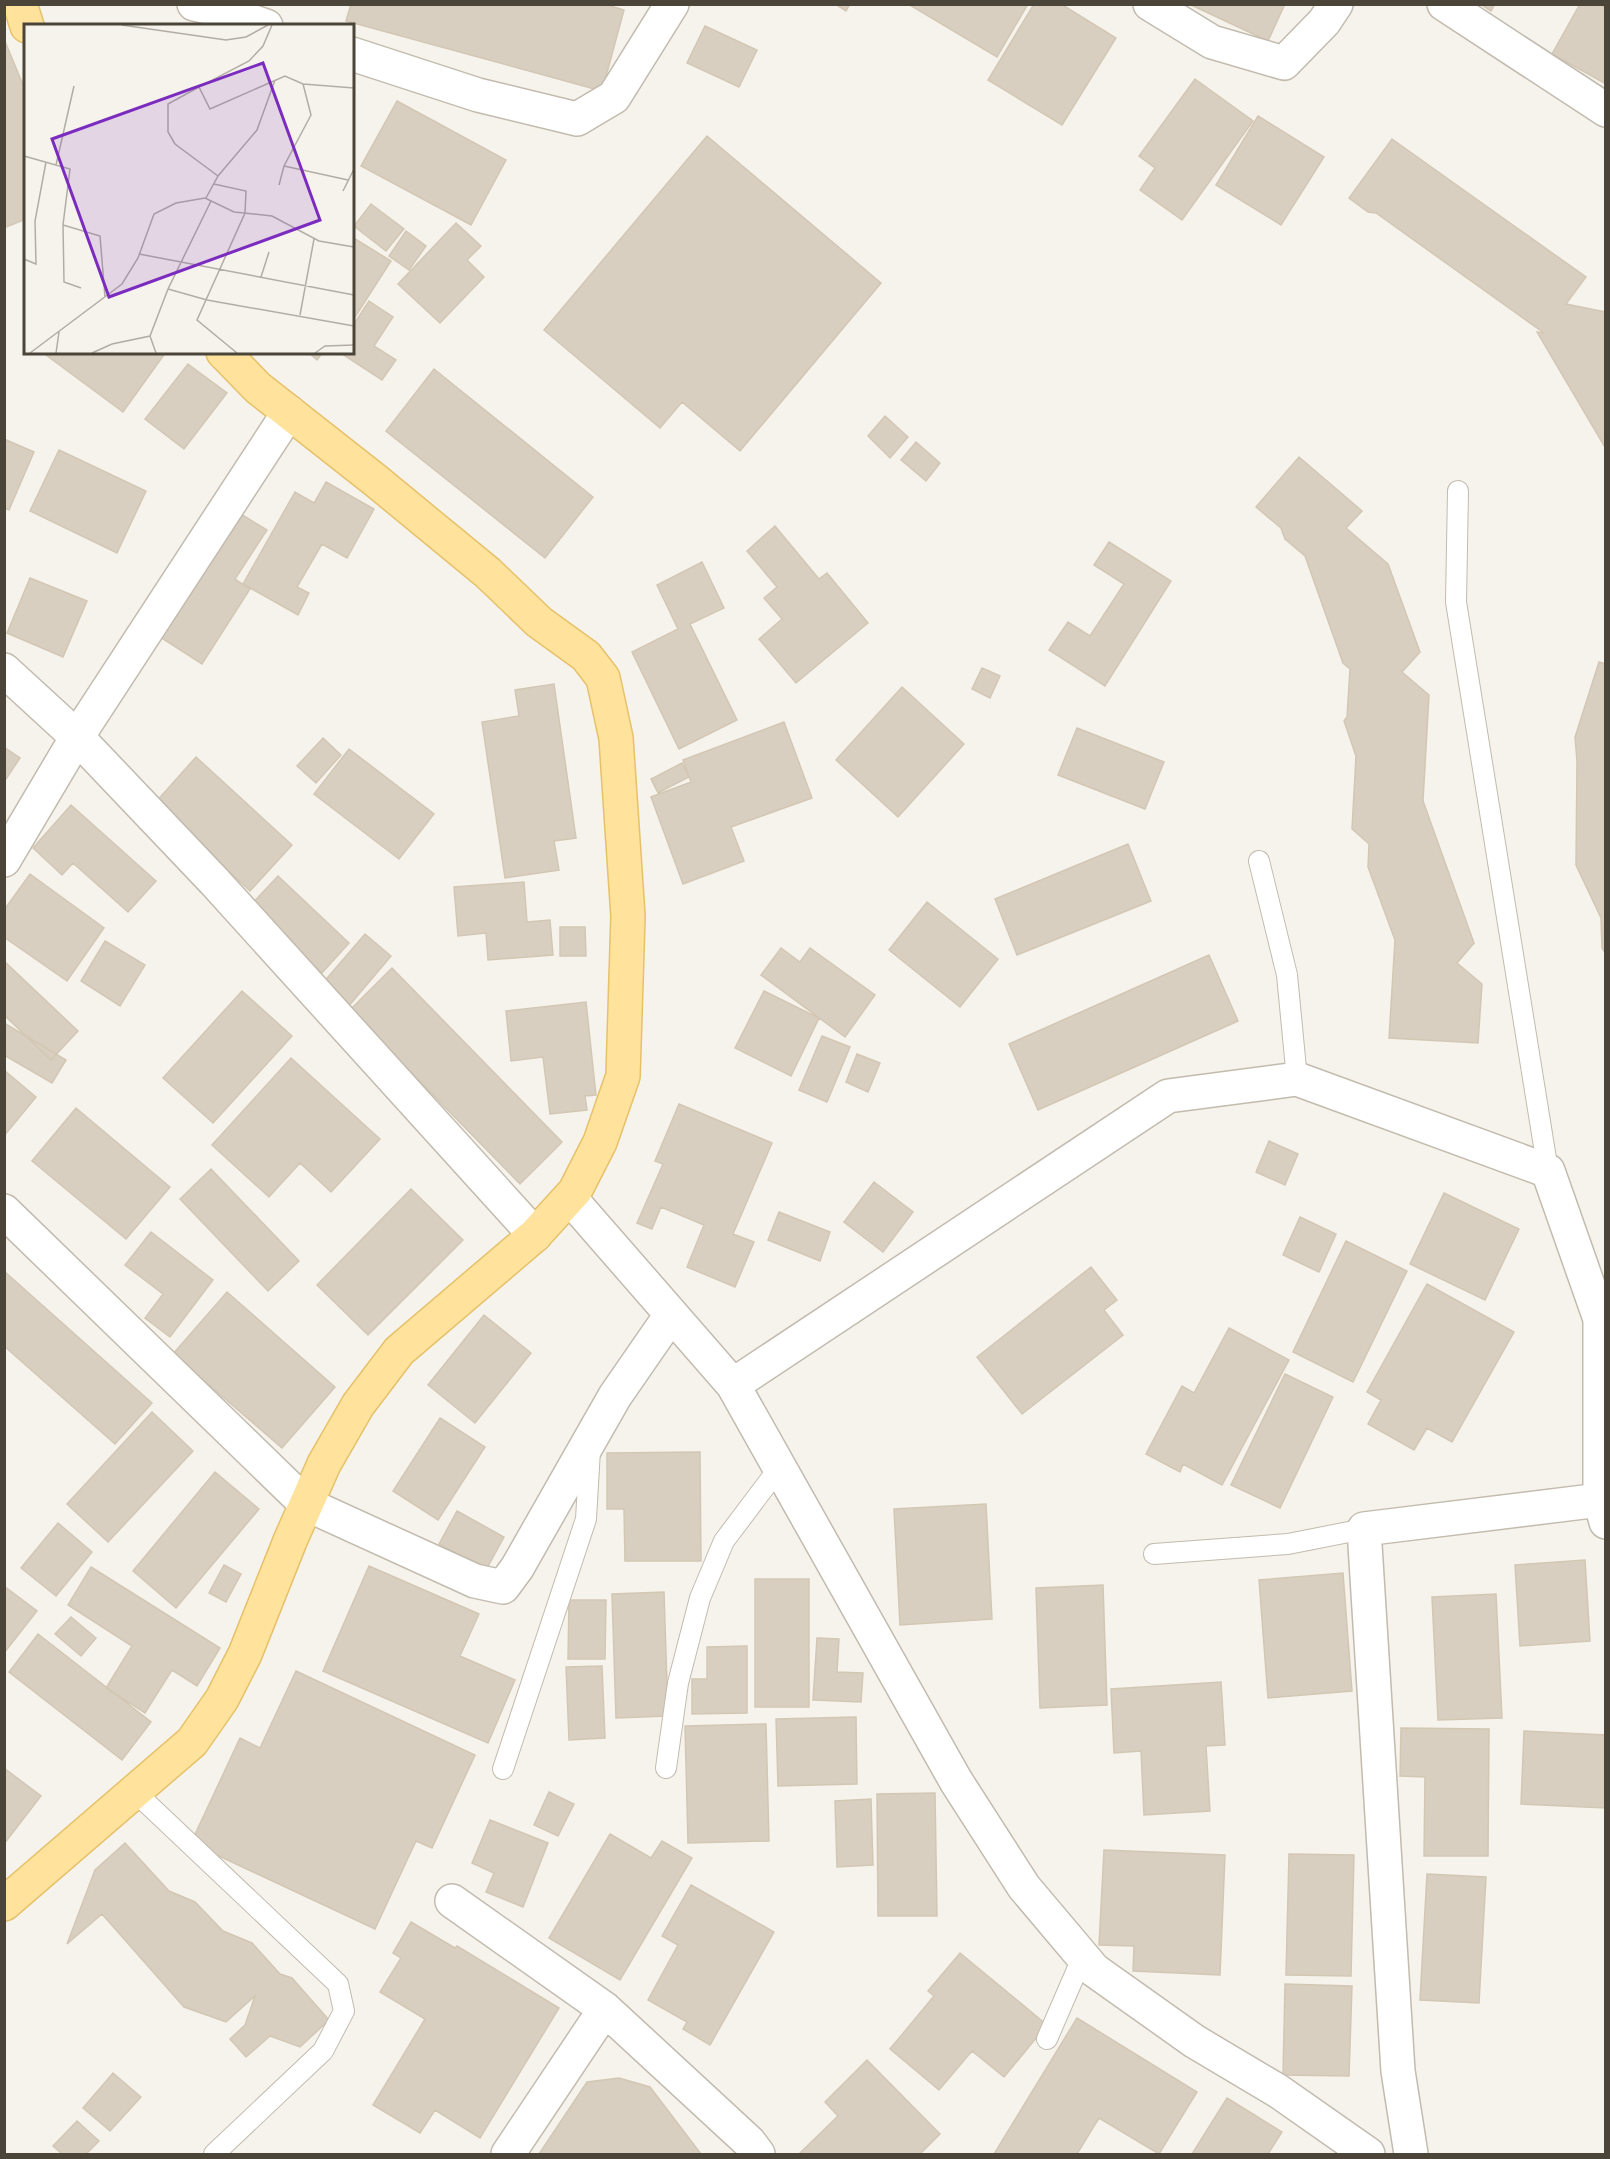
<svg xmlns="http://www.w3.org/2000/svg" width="1610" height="2159" viewBox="0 0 1610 2159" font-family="'Asap Condensed',sans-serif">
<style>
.building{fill:#d8cfc1;stroke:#d3c7b4;stroke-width:1.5}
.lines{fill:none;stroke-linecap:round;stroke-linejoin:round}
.service-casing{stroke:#c2bbae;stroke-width:22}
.minor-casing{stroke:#c2bbae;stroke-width:36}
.primary-casing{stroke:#e6c16a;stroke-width:36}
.service{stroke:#fff;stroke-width:20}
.minor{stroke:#fff;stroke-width:33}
.primary{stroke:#ffe39c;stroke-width:33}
.inset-road{fill:none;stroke:#b2ada4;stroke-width:1.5}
.view{fill:#7b2cbf;fill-opacity:0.15;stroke:#7b2cbf;stroke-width:3}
.inset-edge{fill:none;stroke:#4b4439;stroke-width:3}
</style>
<rect width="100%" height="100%" fill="#f6f3ec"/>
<path class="building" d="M351,4h253l20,6 -22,81 -256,-70z
M835,4h15l-4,7z
M908,4h120l-31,53z
M1034,4h27l55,34 -54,87 -74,-45z
M1189,4h96l-17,37z
M1480,4h15l-4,7z
M1580,4h19l7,4v76l-54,-30z
M705,26l52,24 -18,37 -52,-24z
M4,39l22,53v127l-22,9z
M1195,79l58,42 -71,99 -42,-30 15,-22 -16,-12z
M397,101l109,59 -35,65 -110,-59z
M1258,116l66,41 -43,68 -65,-40z
M707,136l174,147 -141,168 -58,-49 -22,26 -116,-98z
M1392,139l194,138 -20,27 40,8v137l-69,-117 7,1 -168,-120 -8,-1 -19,-14z
M371,204l33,25 -18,22 -32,-25z
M456,223l25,23 -14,14 17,17 -44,46 -42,-39z
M406,231l20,15 -17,24 -20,-14z
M352,237l39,24 -36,56 -3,-1z
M369,301l24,16 -19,29 22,14 -14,20 -43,-28h13v-25z
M42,352h124l-43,60z
M308,352h15l-6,8z
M188,364l39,29 -43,56 -39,-30z
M434,369l159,128 -48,61 -159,-127z
M885,416l23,21 -18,21 -22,-22z
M4,439l30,13 -25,58 -5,-2z
M916,442l24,21 -14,18 -25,-21z
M59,450l87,41 -29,62 -87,-42z
M1299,457l63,54 -16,17 42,36 32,88 -18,20 27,23 -6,106 51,142 -17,20 25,21 -4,59 -89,-5 6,-98 -27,-73 1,-23 -17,-15 4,-73 -12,-35 3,-4 3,-48 -7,-6 -38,-107 -20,-17 -4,-11 -25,-21z
M326,482l48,27 -27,49 -25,-14 -25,43 12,6 -11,22 -55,-31 52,-92 19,11z
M236,511l31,19 -32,49 15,10 -48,75 -45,-29z
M775,526l44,53 8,-6 41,50 -72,60 -37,-44 23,-20 -18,-21 13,-11 -30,-36z
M1109,542l62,39 -66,105 -56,-36 19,-28 22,14 34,-52 -30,-19z
M702,562l22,46 -34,16 47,96 -58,29 -47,-97 46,-23 -21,-44z
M30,578l57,23 -24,56 -56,-24z
M1599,662l7,2v290l-4,-6 -1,-30 -25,-53 1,-104 -2,-24z
M982,668l18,8 -10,22 -18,-9z
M554,684l22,154 -22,3 5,29 -54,8 -23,-156 37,-6 -4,-26z
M902,687l62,57 -66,73 -62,-57z
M784,722l28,76 -81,29 13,34 -61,23 -32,-87 40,-15 -8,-22z
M1077,728l87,34 -19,47 -87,-34z
M323,738l18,17 -25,28 -19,-17z
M4,747l16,11 -16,24z
M349,749l85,65 -35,45 -85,-65z
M196,757l96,88 -42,46 -95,-88z
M682,763l7,14 -31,16 -7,-14z
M71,805l85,76 -28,31 -55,-49 -11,12 -29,-27z
M1128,844l23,57 -134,54 -22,-56z
M30,874l74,54 -37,53 -63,-44v-27z
M278,876l71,67 -27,30 -72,-67z
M524,882l3,40 23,-2 3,35 -65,5 -2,-27 -28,3 -4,-49z
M927,902l71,57 -38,48 -71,-57z
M560,927h25l1,29h-26z
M365,934l26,22 -43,51 -26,-23z
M105,941l40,24 -25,41 -39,-25z
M781,948l19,14 10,-14 65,47 -30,42 -84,-62z
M1209,955l29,66 -200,89 -29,-66z
M4,961l74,70 -27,29 -47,-45z
M392,968l170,174 -42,42 -170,-174z
M242,991l50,45 -79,87 -50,-45z
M764,991l55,27 -28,58 -56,-28z
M586,1002l10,93 -11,1 2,14 -37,4 -7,-57 -32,4 -5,-50z
M4,1023l62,37 -14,23 -48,-28z
M822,1036l28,11 -23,55 -28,-12z
M857,1054l23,9 -12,29 -22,-10z
M291,1058l89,81 -49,53 -31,-29 -31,34 -57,-52z
M4,1070l32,27 -32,39z
M679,1104l93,39 -39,91 21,8 -19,45 -48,-20 17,-42 -43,-18 -9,22 -15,-6 26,-59 -8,-3z
M76,1108l94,79 -44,52 -94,-78z
M1269,1141l29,13 -13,31 -29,-13z
M211,1169l88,92 -31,30 -88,-92z
M874,1182l39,30 -30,40 -39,-30z
M411,1189l52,51 -95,95 -51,-50z
M1444,1193l75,36 -34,71 -75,-36z
M779,1212l51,20 -10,29 -52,-21z
M1300,1217l36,17 -17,38 -36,-17z
M151,1232l62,48 -43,57 -25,-19 18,-24 -38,-29z
M1346,1241l61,30 -54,111 -60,-30z
M1091,1267l26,33 -13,10 19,25 -101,79 -45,-57z
M4,1271l148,132 -37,41 -111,-98z
M1427,1284l87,48 -62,110 -25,-14 -13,22 -46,-26 13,-24 -14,-8z
M227,1292l108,95 -53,61 -109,-94z
M484,1315l47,38 -56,70 -47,-38z
M1229,1328l60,32 -67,125 -39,-21 -3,8 -34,-18 36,-68 12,7z
M1285,1374l48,23 -53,111 -49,-23z
M152,1412l41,39 -85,91 -41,-38z
M440,1418l45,29 -47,73 -45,-29z
M700,1452l1,109h-76l-1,-52h-17v-56z
M215,1472l44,37 -83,99 -43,-37z
M986,1504l6,115 -92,6 -6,-116z
M457,1511l47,26 -18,33 -47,-26z
M58,1523l34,29 -36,44 -35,-28z
M1585,1560l5,81 -70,5 -5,-81z
M224,1565l17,9 -15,28 -17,-9z
M369,1566l110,48 -19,42 55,24 -27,63 -165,-72z
M91,1567l129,81 -23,38 -25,-16 -27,43 -39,-25 26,-42 -64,-41z
M1343,1573l9,118 -84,7 -9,-118z
M755,1579h54v128h-54z
M1103,1585l4,120 -67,3 -4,-120z
M4,1586l33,25 -33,42z
M664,1592l4,124 -52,2 -4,-124z
M1496,1594l6,124 -64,2 -6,-123z
M569,1600h37l-1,59h-37z
M71,1617l25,21 -15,18 -26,-22z
M38,1634l113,88 -29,38 -113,-88z
M817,1638l22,1 -2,33 26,1 -2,29 -48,-2z
M747,1646v67l-55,1v-35h15v-32z
M602,1666l3,72 -36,2 -3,-73z
M296,1671l179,84 -43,93 -16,-7 -41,88 -184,-86 49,-105 20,10z
M1221,1682l4,63 -19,1 4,65 -66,4 -3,-64 -27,2 -3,-64z
M856,1717l1,67 -79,2 -2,-67z
M766,1724l3,117 -81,2 -3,-117z
M1401,1728l88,1 -1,127h-64l1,-79 -25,-1z
M1524,1731l82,4v73l-85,-4z
M4,1768l37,28 -37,48z
M549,1792l25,12 -16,32 -24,-11z
M935,1793l2,123h-59l-1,-122z
M871,1799l2,66 -36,2 -2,-66z
M490,1820l58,23 -25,64 -37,-15 8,-19 -22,-10z
M610,1834l41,24 11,-17 30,17 -72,122 -71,-42z
M125,1843l44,48 26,11 28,29 29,12 28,31 12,4 37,42 -29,27 -30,-11 -24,21 -16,-18 15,-14 10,-29 -29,26 -42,-15 -82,-93 -35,30 28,-74z
M1104,1850l121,5 -5,120 -87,-4 1,-25 -35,-1z
M1289,1854l65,1 -3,121 -65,-1z
M1427,1874l59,3 -7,126 -59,-3z
M691,1885l83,47 -64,113 -27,-16 4,-7 -39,-22 30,-55 -16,-9z
M411,1922l44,26 2,-2 102,62 -79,130 -45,-28 -15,23 -47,-28 52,-86 -45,-27 21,-34 -8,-5z
M960,1953l87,72 -43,52 -32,-26 -33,39 -49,-41 44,-53 -6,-5z
M1285,1984l67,2 -3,90 -66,-1z
M1077,2018l120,74 -38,62 -60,-36 -22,36h-83z
M867,2060l73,74 -20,20h-121l39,-38 -13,-14z
M113,2073l28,24 -31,34 -27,-23z
M619,2078l31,9 51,67h-162l48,-72z
M1227,2098l55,34 -14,22h-76z
M77,2121l22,20 -13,13h-24l-9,-8z"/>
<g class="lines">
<defs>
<path id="service" d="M1458,491l-2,111 92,569
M1259,861l28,114 10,104
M1154,1554l134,-10 76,-15
M666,1768l12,-85 22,-85 24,-57 55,-73
M503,1769l83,-250 4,-69
M135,1792l203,192 6,27 -21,40 -109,103
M1047,2039l36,-83"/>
<path id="minor" d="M194,4l22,5 50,17
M1150,4l62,38 72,21 40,-41 12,-18
M1444,4l162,106
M352,54l126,41 99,24 37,-22 58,-93
M4,670l73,67 137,144 321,354
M4,860l73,-123 212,-325
M570,1198l163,187 223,396 68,106 70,83 100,71 84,50 90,63
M4,1211l302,293 169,77 28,6 14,-19 98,-172 56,-81
M733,1385l435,-289 129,-17 251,92 52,148v181
M452,1901l153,108
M508,2154l97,-145 144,133 9,12
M1411,2154l-13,-83 -34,-542 236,-29 6,22"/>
<path id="primary" d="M20,4l7,22
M4,1904l188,-162 30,-43 23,-45 45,-113 34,-77 34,-59 41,-54 136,-116 40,-44 25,-49 23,-66 5,-160 -12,-178 -13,-60 -17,-22 -47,-34 -51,-49 -113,-93 -117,-92 -35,-36"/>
</defs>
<use href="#service" class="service-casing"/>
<use href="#minor" class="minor-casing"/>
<use href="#primary" class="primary-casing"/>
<use href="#service" class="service"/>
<use href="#minor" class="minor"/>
<use href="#primary" class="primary"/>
</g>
<g transform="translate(24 24)">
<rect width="330" height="330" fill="#f6f3ec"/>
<path class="inset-road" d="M98,1l104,15 20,-3 22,-12M248,1l-9,21 -14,15 -50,26 11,22 75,-33 18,8 51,4M279,60l8,31 -27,51 64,14M175,63l-31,17v28l7,12 43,32M0,132l46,13 -7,56 37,11 5,61M32,141l18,-79M190,160l32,7 -1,22 -48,107 40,33M255,161l5,-19M319,167l11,-22M182,174l12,-22 39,-46 18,-50M187,177l-43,88 39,11 147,26M39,201l1,57 17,6M115,230l215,41M0,235l12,5 -1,-43 11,-59M237,253l8,-25M276,291l14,-76M126,312l6,17M6,329l92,-69 16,-26 16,-44 22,-11 29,-5 29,14 38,4 47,25 35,6M32,329l3,-21M68,329l20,-9 38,-8 18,-47M291,329l10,-7 29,-1"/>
<path class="view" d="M239,39l57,157 -211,77 -57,-158z"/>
<rect width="330" height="330" class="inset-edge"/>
</g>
<rect width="1610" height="2159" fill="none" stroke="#4b4439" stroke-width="12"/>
</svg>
